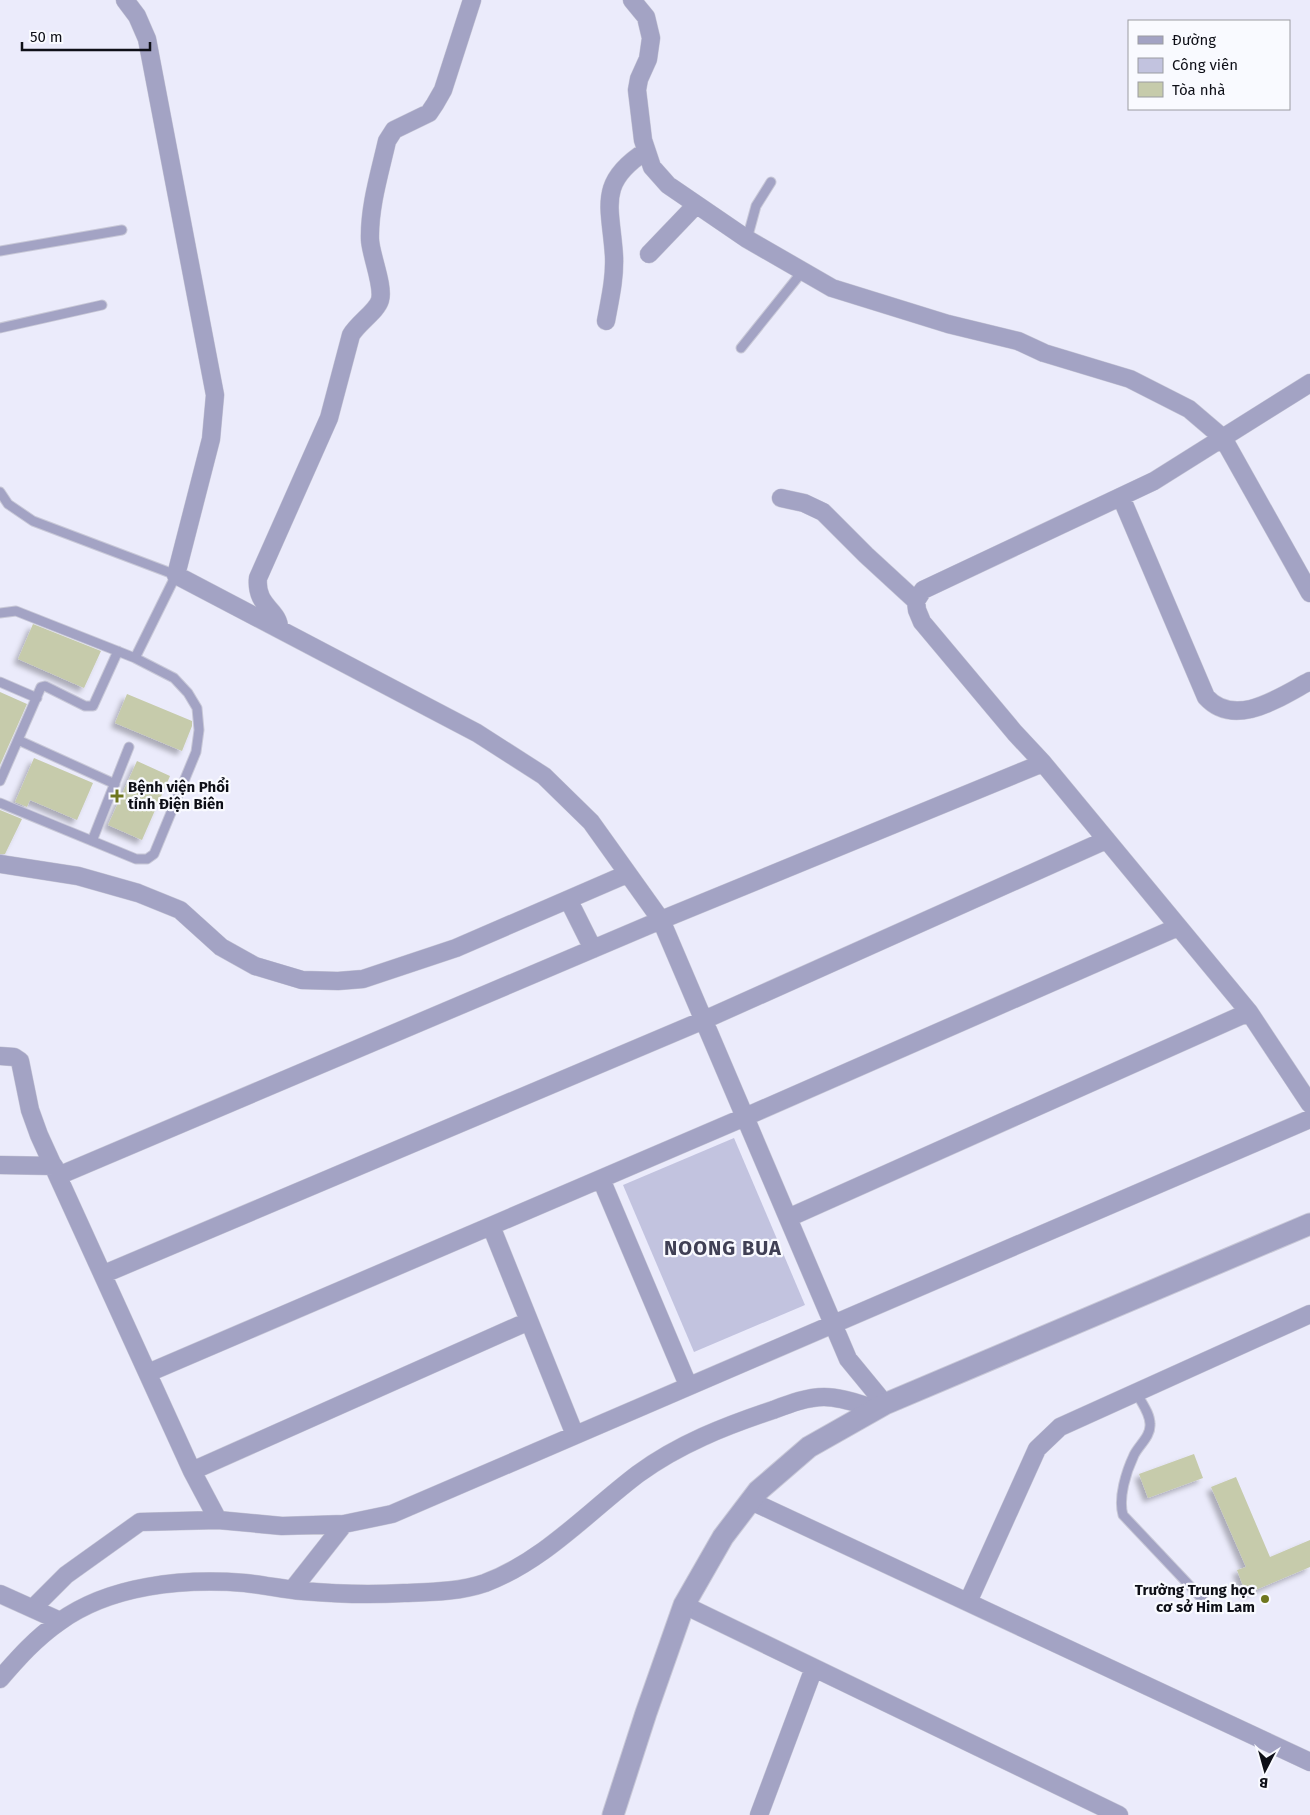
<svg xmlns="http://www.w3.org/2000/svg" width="1310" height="1815" viewBox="0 0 1310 1815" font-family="'Fira Sans',sans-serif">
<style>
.green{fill:#c2c3df}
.building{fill:#c6cbab;filter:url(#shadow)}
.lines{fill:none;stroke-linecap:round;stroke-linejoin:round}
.service-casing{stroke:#c8c8d7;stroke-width:11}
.minor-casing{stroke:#c8c8d7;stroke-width:19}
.tertiary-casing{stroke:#c8c8d7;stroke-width:23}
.service{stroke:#a3a3c4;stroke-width:9}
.minor{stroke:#a3a3c4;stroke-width:18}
.tertiary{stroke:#a3a3c4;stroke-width:21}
.poi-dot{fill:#6e761f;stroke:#f9faff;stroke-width:2}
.labels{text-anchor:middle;stroke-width:4.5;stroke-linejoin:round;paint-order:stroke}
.poi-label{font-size:15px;font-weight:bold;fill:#0e0f17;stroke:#f9faff;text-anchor:start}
.district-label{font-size:20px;font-weight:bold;letter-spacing:1px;fill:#404055;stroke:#f9faff}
</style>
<defs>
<filter id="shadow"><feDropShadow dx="-4.5" dy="4.5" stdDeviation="2.5" flood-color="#0004"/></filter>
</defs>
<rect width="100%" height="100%" fill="#ebebfb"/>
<path class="green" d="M734,1138l71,167 -111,47 -71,-167z"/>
<path class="building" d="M33,624l68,27 -17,37 -66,-29z
M0,692l27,12 -27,61z
M127,694l65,27v5l-10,25 -67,-28z
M34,758l59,25 -16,37 -47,-20 -3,7 -12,-5z
M137,761l33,15 -28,64 -34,-15z
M0,810l22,9 -17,35h-5z
M1194,1454l9,24 -55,20 -9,-24z
M1236,1477l34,80 40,-17v27l-64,27 -9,-24 9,-3 -35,-80z"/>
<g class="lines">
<defs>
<path id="service" d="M747,239l9,-33 15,-24
M0,251l122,-21
M0,328l102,-23
M741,348l61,-76
M0,492l8,12 25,17 143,54 -41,83
M0,613l16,-2 119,47 39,20 14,15 9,15 2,22 -3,22 -42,102 -7,5h-11l-136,-56
M0,682l37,16
M18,740l97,44
M0,781l41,-94 4,-1 40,20h8l25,-55
M92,841l37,-94
M1136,1392c5,10 14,21 14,32 1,12 -11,21 -16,31 -8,17 -16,43 -11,60l85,90"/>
<path id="minor" d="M125,0l12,16 10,23 68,356 -4,44 -35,136 301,158 67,43 47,46 70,98 187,439 37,45
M632,0l14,17 5,21 -3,21 -9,20 -2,11 6,50 9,27 16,18 79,54 85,49 116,36 70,17 26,12 86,26 59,30 34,29 87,155
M649,254l46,-48
M606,321c4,-22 9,-43 8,-65 -3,-49 -18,-73 32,-105
M1310,383l-156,98 -231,109 -7,11 1,9 5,12 93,111 28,30 206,249 61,92
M1121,497l85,200c29,32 74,0 104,-16
M781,498l23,5 19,9 43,43 50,46
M279,629c1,-19 -24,-22 -21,-51l71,-160 22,-83c7,-12 26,-24 29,-35 4,-14 -9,-44 -10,-60 -1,-33 10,-68 17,-99l7,-11 35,-17 6,-9 8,-14 29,-90
M0,864l78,12 60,17 42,17 41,37 34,19 47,14 36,1 25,-2 93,-31 171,-74
M569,901l24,48
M0,1056l14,1 6,4 10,49 9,25 153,336 26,49
M0,1165l54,1
M58,1176l603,-256 382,-157
M601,1179l87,206
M788,1218l461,-206
M491,1226l84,209
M104,1274l600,-254 402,-180
M148,1373l597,-256 433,-190
M192,1471l337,-150
M751,1501l559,261
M292,1590l52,-66
M0,1594l60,27
M968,1602l69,-153 23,-22 250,-113
M684,1605l435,210
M33,1608l33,-33 74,-53 78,-2 64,6 62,-2 48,-10 918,-395
M0,1679c18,-21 36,-41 59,-57 51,-37 124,-44 186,-39 19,2 38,6 57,8 34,3 68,4 102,2 26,-1 55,-1 81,-10 59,-22 104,-72 153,-109 41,-30 87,-48 135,-64 16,-6 34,-13 51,-13 18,0 35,7 52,12
M759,1815l55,-147"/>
<path id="tertiary" d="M613,1815l33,-102 38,-108 39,-68 35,-46 51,-44 76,-43 425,-180"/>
</defs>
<use href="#service" class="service-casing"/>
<use href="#minor" class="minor-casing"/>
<use href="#tertiary" class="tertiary-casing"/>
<use href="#service" class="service"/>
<use href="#minor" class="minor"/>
<use href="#tertiary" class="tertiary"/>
</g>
<g class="poi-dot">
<path d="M114.5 788.5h5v5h5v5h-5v5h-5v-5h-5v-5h5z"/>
<circle cx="1265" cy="1599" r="5"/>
</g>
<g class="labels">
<g class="poi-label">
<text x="128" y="792">Bệnh viện Phổi<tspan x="128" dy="17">tỉnh Điện Biên</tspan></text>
<text x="1255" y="1595" text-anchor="end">Trường Trung học<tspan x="1255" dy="17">cơ sở Him Lam</tspan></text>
</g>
<g class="district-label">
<text x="723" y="1255">NOONG BUA</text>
</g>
</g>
<rect x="1128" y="20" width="162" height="90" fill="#f9faff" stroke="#9b9ca2"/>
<rect x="1138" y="36" width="25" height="8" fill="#a3a3c4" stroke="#9b9ca2"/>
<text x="1172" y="45" font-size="15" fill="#0e0f17">Đường</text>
<rect x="1138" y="58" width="25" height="15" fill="#c2c3df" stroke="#9b9ca2"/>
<text x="1172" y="70" font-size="15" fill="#0e0f17">Công viên</text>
<rect x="1138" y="82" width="25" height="15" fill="#c6cbab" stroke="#9b9ca2"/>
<text x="1172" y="95" font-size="15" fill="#0e0f17">Tòa nhà</text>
<g transform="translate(1265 1770) rotate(186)" stroke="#f9faff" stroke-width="4" paint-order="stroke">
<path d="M0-4L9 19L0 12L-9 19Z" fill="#0e0f17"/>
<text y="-8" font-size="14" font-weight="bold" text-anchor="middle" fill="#0e0f17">B</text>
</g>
<path d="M22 42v8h128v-8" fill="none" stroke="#0e0f17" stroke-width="2.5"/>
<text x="30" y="42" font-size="15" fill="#0e0f17" stroke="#f9faff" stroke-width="4" paint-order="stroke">50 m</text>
</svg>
